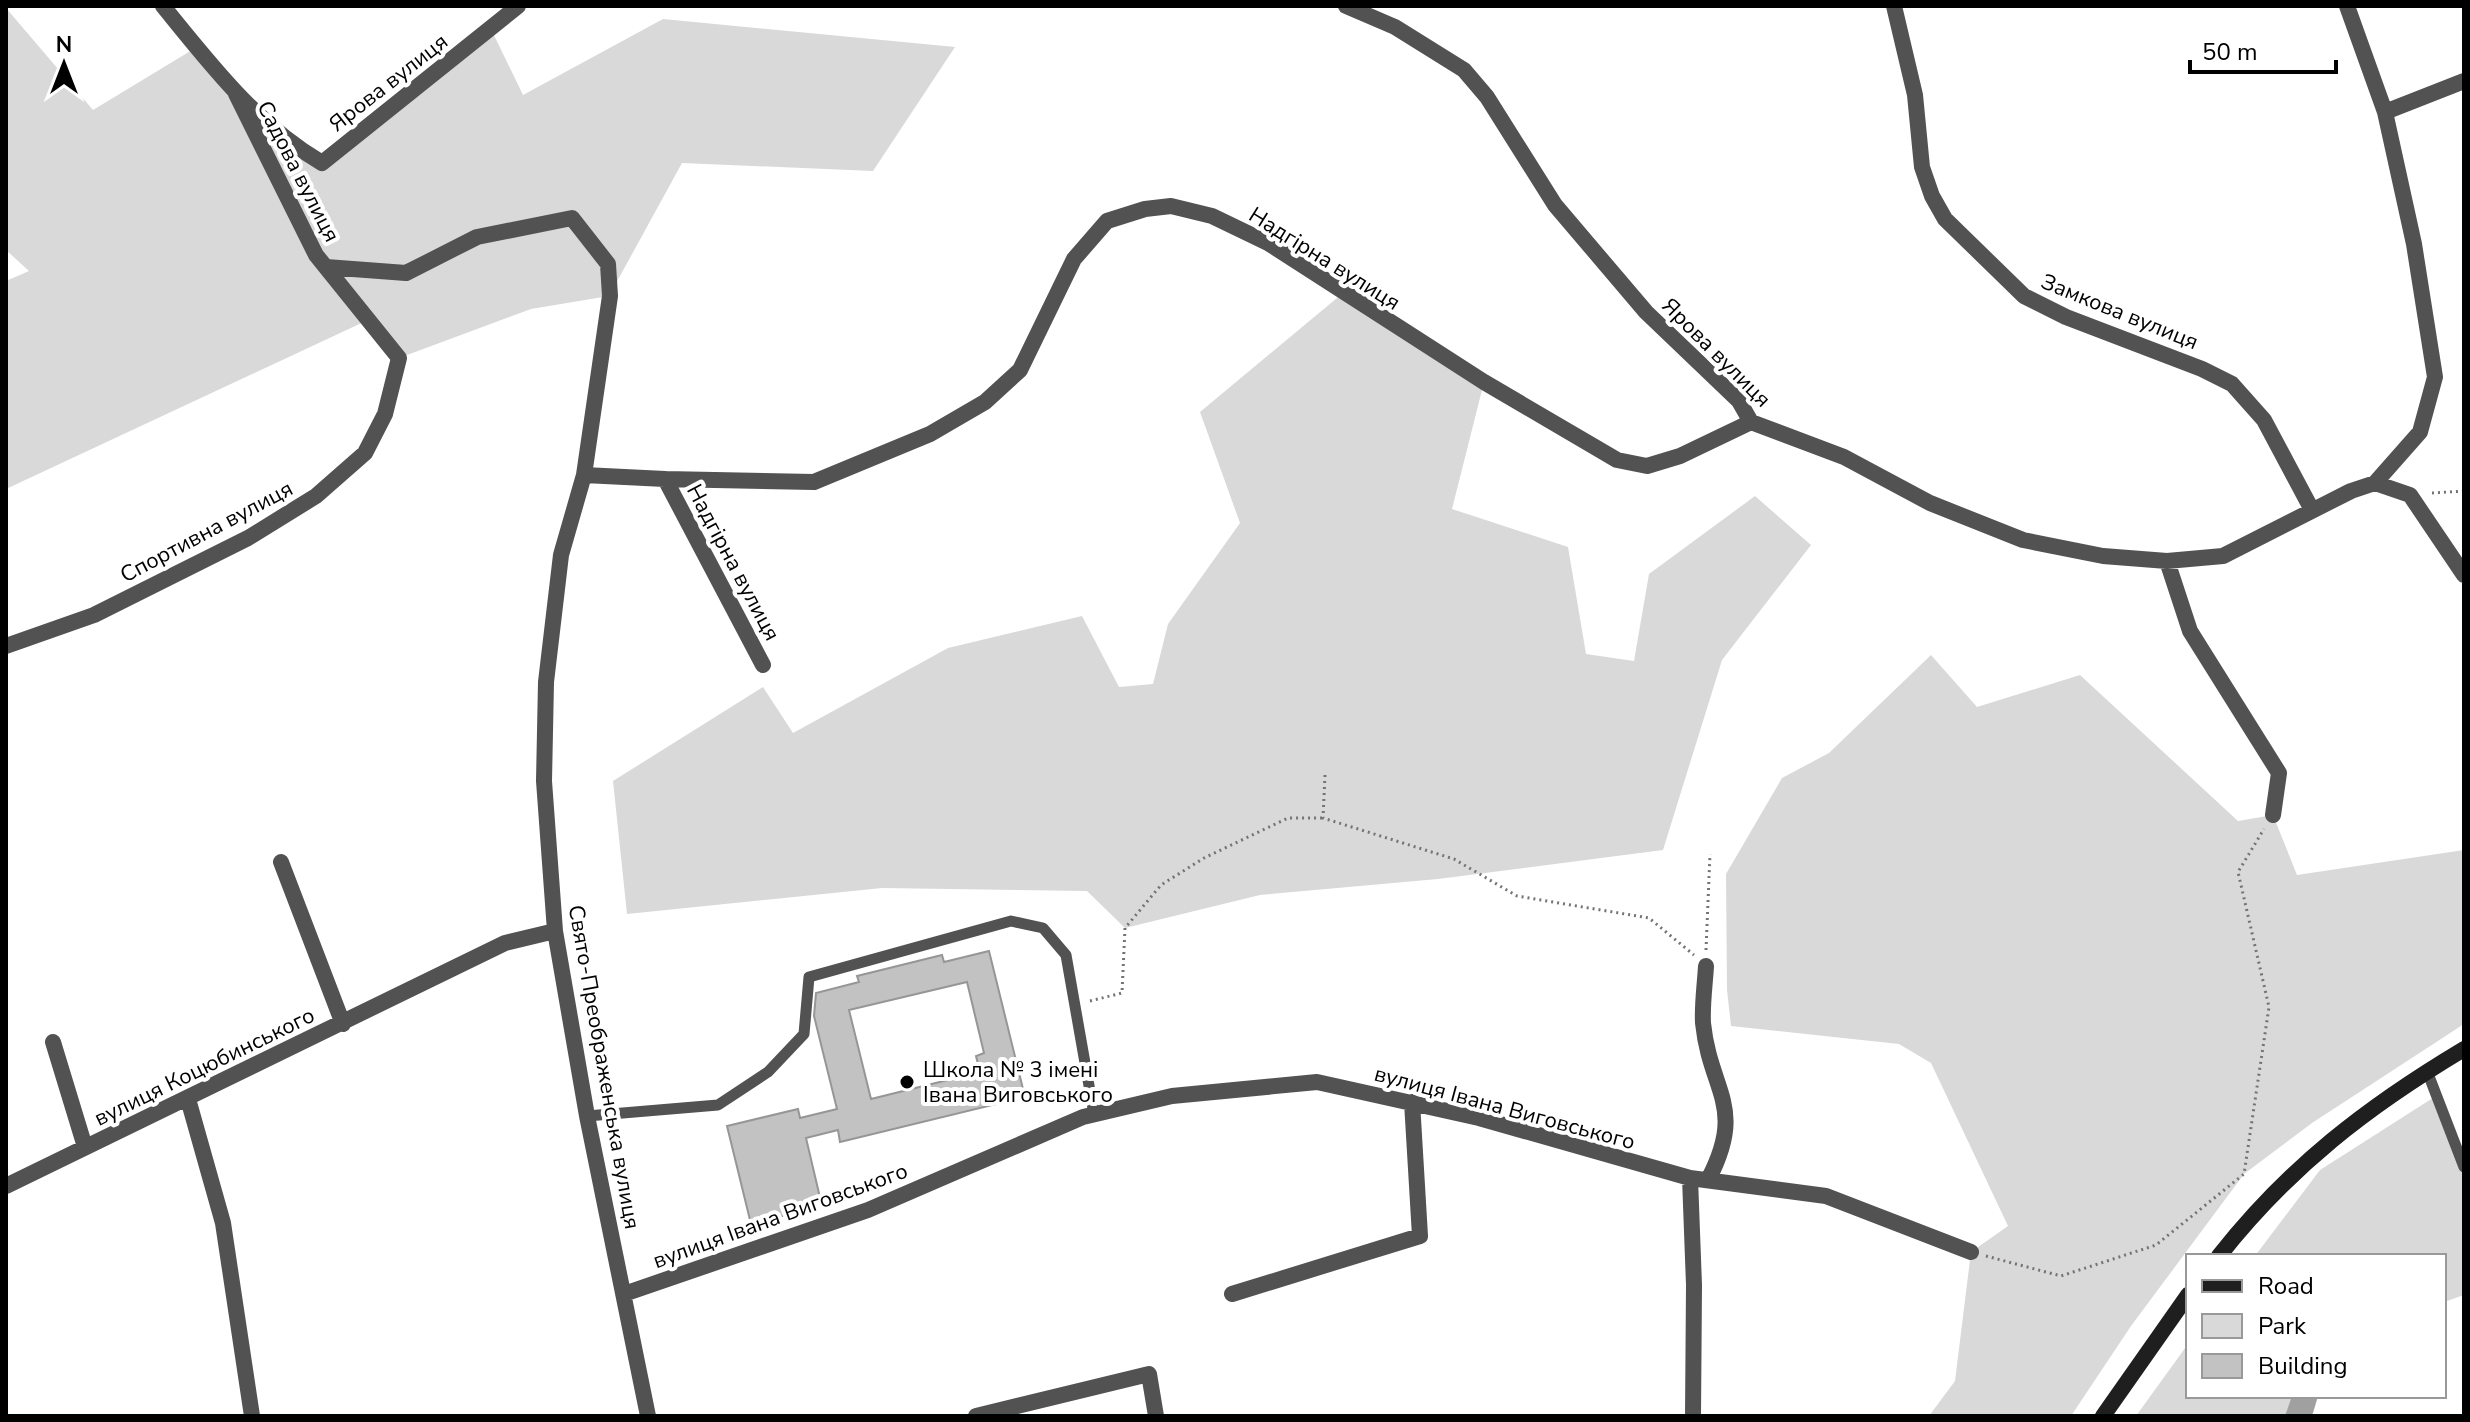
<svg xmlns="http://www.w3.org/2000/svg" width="2470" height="1422" viewBox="0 0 2470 1422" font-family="'Nunito Sans',sans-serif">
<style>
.green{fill:#d9d9d9}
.water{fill:#a0a0a0}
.building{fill:#c2c2c2;stroke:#969696;stroke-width:2;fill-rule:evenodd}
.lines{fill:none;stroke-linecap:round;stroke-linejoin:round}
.path{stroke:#747474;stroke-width:3;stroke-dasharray:2 4;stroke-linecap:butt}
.lane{stroke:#525252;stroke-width:11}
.street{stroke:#525252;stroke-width:16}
.secondary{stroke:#1f1f1f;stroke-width:16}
.poi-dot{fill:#000;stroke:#fff;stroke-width:3}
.labels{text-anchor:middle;stroke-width:8;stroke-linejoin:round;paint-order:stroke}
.street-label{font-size:22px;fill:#000;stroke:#fff}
.poi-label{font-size:22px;fill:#000;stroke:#fff;text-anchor:start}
</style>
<rect width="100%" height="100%" fill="#fff"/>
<path class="green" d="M6,8l87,102 104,-63 125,116 169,-134 32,66 140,-76 292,28 -82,124 -191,-8 -73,133 -78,13 -132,49 -31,-38 -362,169v-208l23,-10 -23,-21z
M1343,293l141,89 -32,127 116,38 18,107 48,7 15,-87 106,-78 56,49 -89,115 -59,190 -225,29 -178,16 -135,33 -38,-37 -205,-3 -255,26 -14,-133 150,-94 30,46 155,-85 134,-32 37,71 34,-3 15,-60 72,-101 -40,-111z
M1931,655l46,52 103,-32 158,146 35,-6 24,60 167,-25v174l-152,99 -68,51 -113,152 -60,90h-142l26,-35 16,-129 37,-26 -77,-163 -32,-19 -168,-18 -4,-36 -1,-116 56,-96 47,-25z
M2436,1096l28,67v132l-20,7v-46h-189l65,-86z
M2188,1344v52h130l-6,20h-176z"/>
<path class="water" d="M2292,1396h26l-6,20h-27z"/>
<path class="building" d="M989,951l36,146 -185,45 -2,-12 -32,8 16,68 -71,18 -24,-98 71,-17 2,9 37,-9 -23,-93 2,-23 43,-11 -2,-6 85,-21 2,7zM967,982l17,71 -8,3 4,16 -109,27 -22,-89z"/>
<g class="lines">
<path class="path" d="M2432,493l32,-2
M1325,775l-2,43 131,41 63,37 132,22 45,37
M1706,950l4,-96
M1090,1001l32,-8 3,-65 36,-43 43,-27 84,-40h35
M1986,1256l75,20 95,-31 88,-71 25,-167 -31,-135 26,-43"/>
<path class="lane" d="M2427,1071l37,96
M587,1116l131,-11 50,-33 36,-38 5,-57 202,-56 32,7 23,27 28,159"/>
<path class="street" d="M163,6c48,59 93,118 159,157l196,-157
M1346,6l49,21 69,43 23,27 68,108 91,107 93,89 12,21 93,35 86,46 93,37 80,16 64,5 56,-5 128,-65 24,-8
M1894,6l21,89 7,72 10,29 13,23 79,77 42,21 136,52 30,15 32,36 48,90
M2347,6l38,106 29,132 21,133 -15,55 -45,51
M2385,112l79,-31
M326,267l80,6 71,-36 95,-19 36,46 2,32 -26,179 -23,80 -15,127 -2,99 11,150 32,185 61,300
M584,475l81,4 98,186
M665,479l149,3 116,-48 55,-32 35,-32 54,-111 33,-38 38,-12 26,-3 41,10 56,27 216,139 133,78 30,6 33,-10 71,-34
M2375,483l35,12 54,80
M2167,561l23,70 89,142 -6,42
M6,646l88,-31 154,-77 68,-42 49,-43 20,-39 14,-56 -83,-103 -80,-161
M281,862l62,162
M1706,966c-1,18 -4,38 -3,57 7,69 44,83 5,157
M53,1042l32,105
M188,1099l35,124 29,193
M1690,1178l4,107 -1,131
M6,1186l499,-243 50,-12
M624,1294l244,-84 215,-93 89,-21 145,-14 162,36 211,60 136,18 145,56
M1232,1294l188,-58 -8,-134
M976,1416l173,-42 7,42"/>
<path class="secondary" d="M2219,1256c70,-89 148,-149 245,-207
M2103,1416l85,-121"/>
</g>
<circle class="poi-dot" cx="907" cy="1082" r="8"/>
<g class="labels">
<g class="street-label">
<text transform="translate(388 82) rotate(-38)" y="8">Ярова вулиця</text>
<text transform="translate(299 171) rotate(63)" y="8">Садова вулиця</text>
<text transform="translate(1325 258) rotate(32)" y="8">Надгірна вулиця</text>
<text transform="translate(2120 311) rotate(22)" y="8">Замкова вулиця</text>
<text transform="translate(1717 352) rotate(45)" y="8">Ярова вулиця</text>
<text transform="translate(206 531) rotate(-28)" y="8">Спортивна вулиця</text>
<text transform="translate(734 562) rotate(62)" y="8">Надгірна вулиця</text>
<text transform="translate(204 1066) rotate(-26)" y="8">вулиця Коцюбинського</text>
<text transform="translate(605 1067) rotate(80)" y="8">Свято-Преображенська вулиця</text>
<text transform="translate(1505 1107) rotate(15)" y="8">вулиця Івана Виговського</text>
<text transform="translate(780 1215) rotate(-20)" y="8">вулиця Івана Виговського</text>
</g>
<g class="poi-label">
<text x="923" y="1077">Школа № 3 імені<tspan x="923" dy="25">Івана Виговського</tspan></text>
</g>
</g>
<rect width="2470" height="1422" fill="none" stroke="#000000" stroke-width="16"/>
<rect x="2186" y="1254" width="260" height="144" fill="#ffffff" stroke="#999999" stroke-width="2"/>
<rect x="2202" y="1280" width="40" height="12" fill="#1f1f1f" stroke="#999999" stroke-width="2"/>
<text x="2258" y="1294" font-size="24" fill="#000000">Road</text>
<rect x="2202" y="1314" width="40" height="24" fill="#d9d9d9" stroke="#999999" stroke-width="2"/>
<text x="2258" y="1334" font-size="24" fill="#000000">Park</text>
<rect x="2202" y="1354" width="40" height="24" fill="#c2c2c2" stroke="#999999" stroke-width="2"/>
<text x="2258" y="1374" font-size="24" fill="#000000">Building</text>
<g transform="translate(64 64)" stroke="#ffffff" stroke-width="6" paint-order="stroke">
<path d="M0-6L14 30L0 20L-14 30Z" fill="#000000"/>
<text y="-12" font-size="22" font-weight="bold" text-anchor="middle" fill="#000000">N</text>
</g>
<path d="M2190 60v12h146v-12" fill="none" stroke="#000000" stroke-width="4"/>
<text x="2202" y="60" font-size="24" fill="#000000" stroke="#ffffff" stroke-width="6" paint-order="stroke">50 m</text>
</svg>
